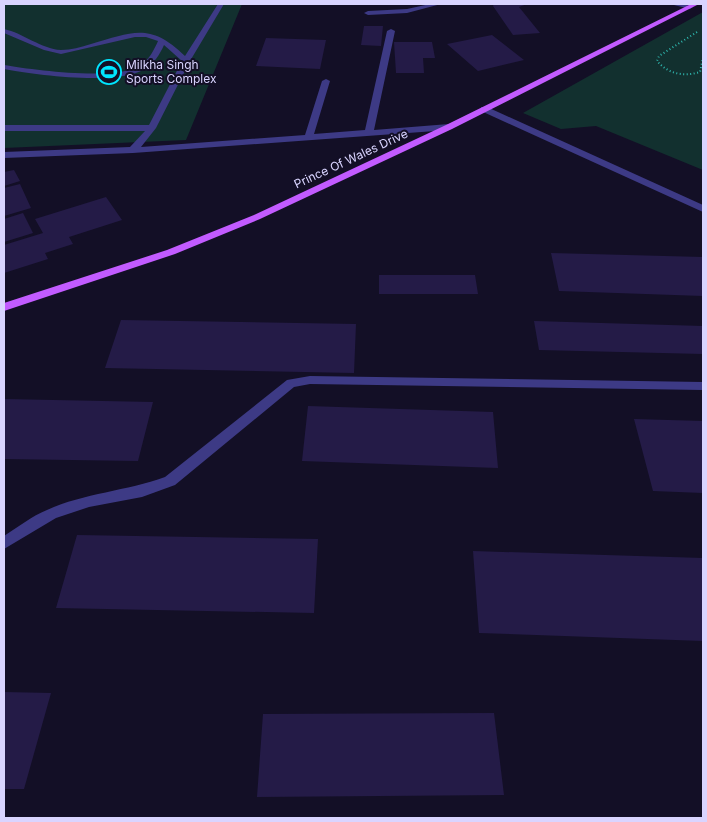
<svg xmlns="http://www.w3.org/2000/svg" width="707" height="822" viewBox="0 0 707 822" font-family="Inter,sans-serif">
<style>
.green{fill:#12302f}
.building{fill:#241b47}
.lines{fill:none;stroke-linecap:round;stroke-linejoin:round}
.path{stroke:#2fb8b0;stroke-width:2;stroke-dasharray:1 2.5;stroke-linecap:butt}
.minor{fill:#3d3a85;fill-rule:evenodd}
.major{fill:#c25bff;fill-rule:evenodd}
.labels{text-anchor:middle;stroke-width:4;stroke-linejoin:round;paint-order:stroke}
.far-poi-label{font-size:12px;fill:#d9d4ff;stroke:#130f26;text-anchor:start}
.far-street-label{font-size:12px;fill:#d9d4ff;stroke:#130f26}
</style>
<rect width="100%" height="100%" fill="#130f26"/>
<path class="green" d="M4,4h238l-56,136 -182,8z
M703,12v158l-107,-44 -35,3 -38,-16z"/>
<path class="building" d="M494,4h33l-8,3 21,26 -27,2 -20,-29z
M364,26h19l-2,20 -20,-1z
M492,35l32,25 -46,11 -31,-27z
M266,38l60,2 -6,29 -64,-3z
M394,42h38l3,16h-12l1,15h-28z
M14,170l6,11 -16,5v-14z
M20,184l11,24 -27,8v-28z
M106,197l16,23 -53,17 4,7 -28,9 3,6 -44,14v-28l39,-12 -8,-14z
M23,213l10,20 -29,9v-23z
M551,253l152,4v39l-144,-5z
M379,275h96l3,19h-99z
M121,320l235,4 -2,49 -249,-5z
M534,321l169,5v28l-164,-4z
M4,399l149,3 -15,59 -134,-2z
M308,406l185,6 5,56 -196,-7z
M634,419l69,2v72l-50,-2z
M77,535l241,4 -4,74 -258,-5z
M473,551l230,7v83l-224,-8z
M4,692l47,1 -27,96h-20z
M494,713l10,82 -247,2 6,-83z"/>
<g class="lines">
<path class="path" d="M697,32l-38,24 -2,5c11,13 27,16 43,11l3,-14"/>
<path class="minor" d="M218,4h6l-34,57 -34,67 -15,19 164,-12 17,-54 4,-2 4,2 -16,53 51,-4 22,-99 4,-2 4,2 -21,99 75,-6 4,3 -4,3 -316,23 -129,5v-6l126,-5 15,-16h-141v-6h145l33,-64 -18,-16c-4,9 -10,19 -19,24 -28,17 -108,6 -141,0v-4c30,5 110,16 136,1 9,-6 14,-16 18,-25l-12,-4h-11l-74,17 -17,-4 -40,-17v-4c19,4 37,20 57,21 10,0 20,-3 30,-6 42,-12 59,-22 94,12z
M430,4h11l-34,9 -39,2 -4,-2 4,-2 39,-2z
M670,4h13l10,3 -3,2z
M481,107h6l216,98v7l-222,-101z
M310,376l393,6v8l-393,-6 -16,3 -119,98 -33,12 -53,10 -33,11 -52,31v-13c14,-9 28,-20 43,-26 37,-17 80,-19 118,-33l122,-97z"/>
<path class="major" d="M691,4h8l-247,125 -192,90 -85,35 -171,57v-8l163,-53 87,-35 192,-90z"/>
</g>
<defs>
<symbol id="stadium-ring" viewBox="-11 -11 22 22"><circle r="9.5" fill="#130f26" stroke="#00e5ff" stroke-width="1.5"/><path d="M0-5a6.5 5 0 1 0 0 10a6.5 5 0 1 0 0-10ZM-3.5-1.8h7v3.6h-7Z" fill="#00e5ff"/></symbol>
</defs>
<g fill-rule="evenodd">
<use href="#stadium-ring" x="95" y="58" width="28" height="28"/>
</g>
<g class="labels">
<g class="far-poi-label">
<text x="126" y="69">Milkha Singh<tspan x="126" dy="14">Sports Complex</tspan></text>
</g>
<g class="far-street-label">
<text transform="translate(351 159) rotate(-25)" y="4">Prince Of Wales Drive</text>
</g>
</g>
<rect width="707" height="822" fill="none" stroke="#d9d4ff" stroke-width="10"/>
</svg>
